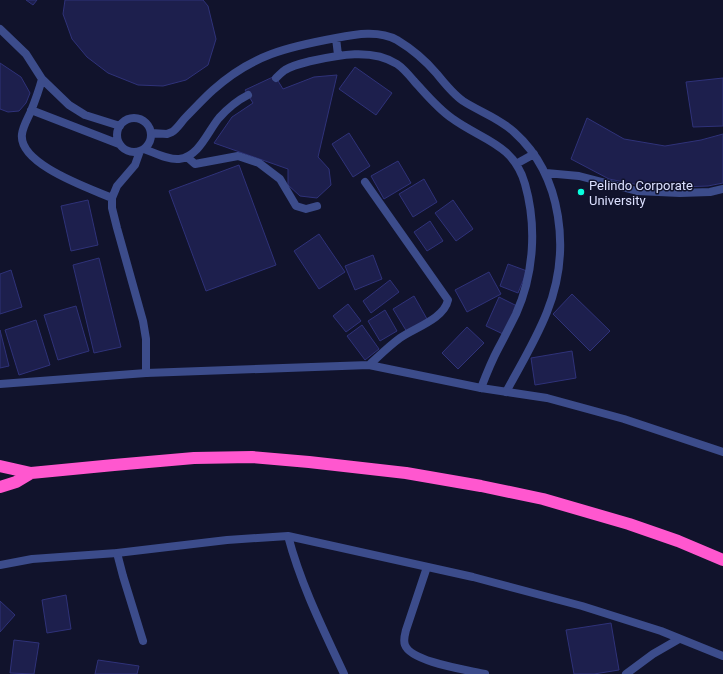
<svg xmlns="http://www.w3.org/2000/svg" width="723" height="674" viewBox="0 0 723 674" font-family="Roboto,sans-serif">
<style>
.building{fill:#1d1f4d;stroke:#2f3279}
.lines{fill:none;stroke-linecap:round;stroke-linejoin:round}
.lane{stroke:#3c4c8b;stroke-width:8}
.street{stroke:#3c4c8b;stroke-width:8}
.highway{stroke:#ff57cf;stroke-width:12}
.poi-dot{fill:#08ffde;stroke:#11132c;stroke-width:1.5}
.labels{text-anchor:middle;stroke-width:3;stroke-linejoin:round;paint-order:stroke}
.poi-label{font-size:13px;fill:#dce0ff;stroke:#11132c;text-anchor:start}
</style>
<rect width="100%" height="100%" fill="#11132c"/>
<path class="building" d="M26,0h11l-4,5z
M65,0h138l5,6 8,33 -8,26 -22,15 -23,6 -25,-1 -30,-12 -21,-16 -15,-18 -9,-25z
M0,63l21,14 9,16 -4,10 -7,8 -11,1 -8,-3z
M355,67l37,26 -16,22 -37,-26z
M337,75l-19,82 11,12 2,16 -14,13 -17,-2 -12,-11v-16l-74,-26 18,-26 21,-14 -8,-13 30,-14 8,13 31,-12z
M723,78v48l-30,1 -7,-45z
M587,118l37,21 41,7 36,-6 22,-6v49l-15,3 -54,2 -45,-9 -38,-20z
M349,133l21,33 -17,11 -21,-33z
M398,161l13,22 -27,16 -13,-23z
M239,165l37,100 -70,26 -37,-100z
M424,179l13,23 -24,15 -14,-23z
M88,200l10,45 -27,6 -10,-45z
M453,200l20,29 -17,12 -21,-28z
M430,221l13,20 -16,10 -13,-19z
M319,234l26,38 -26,17 -25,-38z
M373,255l9,24 -27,11 -10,-24z
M99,258l22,89 -27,6 -21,-88z
M508,264l19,7 -9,22 -18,-7z
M11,270l11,37 -22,7v-40z
M489,272l12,22 -34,18 -12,-22z
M390,280l9,12 -28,21 -8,-12z
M572,294l38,37 -20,20 -37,-37z
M414,296l13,23 -20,13 -14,-23z
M499,297l18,9 -14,28 -17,-8z
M348,304l13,17 -15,11 -13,-16z
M76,306l13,45 -31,9 -14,-45z
M385,310l12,21 -17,10 -12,-20z
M36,320l14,45 -31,10 -14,-45z
M362,325l17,24 -14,11 -18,-24z
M467,327l17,16 -26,26 -16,-16z
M0,330l9,36 -9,2z
M572,351l4,27 -41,7 -4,-27z
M66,595l5,34 -24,4 -5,-33z
M0,601l15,14 -15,17z
M611,623l8,47 -25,4h-20l-8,-44z
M14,640l25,3 -5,31 -24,-1z
M98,660l41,6 -2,8h-42z"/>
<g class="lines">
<path class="lane" d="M0,29l26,25 16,25 27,26 16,10 35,11
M336,38l2,17
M276,78c3,-3 6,-6 9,-8 8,-5 18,-7 26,-9 27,-6 61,-13 86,3 6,4 12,11 17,17 12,13 24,28 39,38 29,21 61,25 72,65 12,42 9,90 -9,130 -6,12 -12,24 -18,35 -7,13 -12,26 -17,39
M42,79c-3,11 -7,22 -11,32 -3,7 -8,15 -9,23 -4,30 67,54 90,64
M31,110l88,34
M117 135a17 17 0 1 1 34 0a17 17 0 1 1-34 0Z
M151,133l16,1 5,-2c6,-4 9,-10 14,-15 9,-9 18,-19 27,-27 39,-35 74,-43 123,-52 20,-4 43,-8 61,2 15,9 29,21 40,34 8,10 16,20 26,27 17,11 36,17 51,31 49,44 57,120 33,180 -11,28 -27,54 -41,80
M144,149c11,4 24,11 35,10 20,-2 29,-28 40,-41 9,-10 17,-17 29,-23
M140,151l-5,14 -18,21 -5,12v10l5,20 26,93 3,18v34
M187,157l8,7 43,-8 21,7 21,16 16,27 10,3 11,-3
M516,164l18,-10
M546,173l33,3 58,15 43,2 30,-1 13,-3
M117,553l6,23 20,65
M427,567l-21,63c-1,4 -3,10 -1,15 6,17 63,25 80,29
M626,674l27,-20 26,-15"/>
<path class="street" d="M365,182l83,118c-4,19 -34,28 -48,38 -11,8 -21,18 -31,27
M0,384l146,-11 223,-8 112,23 66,10 77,21 99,33
M288,536c13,49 35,93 56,138
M0,565l32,-6 85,-6 110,-13 61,-4 185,41 109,29 79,25 62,25"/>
<path class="highway" d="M0,466l31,7 83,-8 80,-7 58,-1 57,5 97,11 75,13 62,13 86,25 49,17 45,19
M0,487l16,-5 15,-9"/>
</g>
<circle class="poi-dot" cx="581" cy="192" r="4"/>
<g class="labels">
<g class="poi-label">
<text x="589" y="190">Pelindo Corporate<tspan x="589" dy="15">University</tspan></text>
</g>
</g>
</svg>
